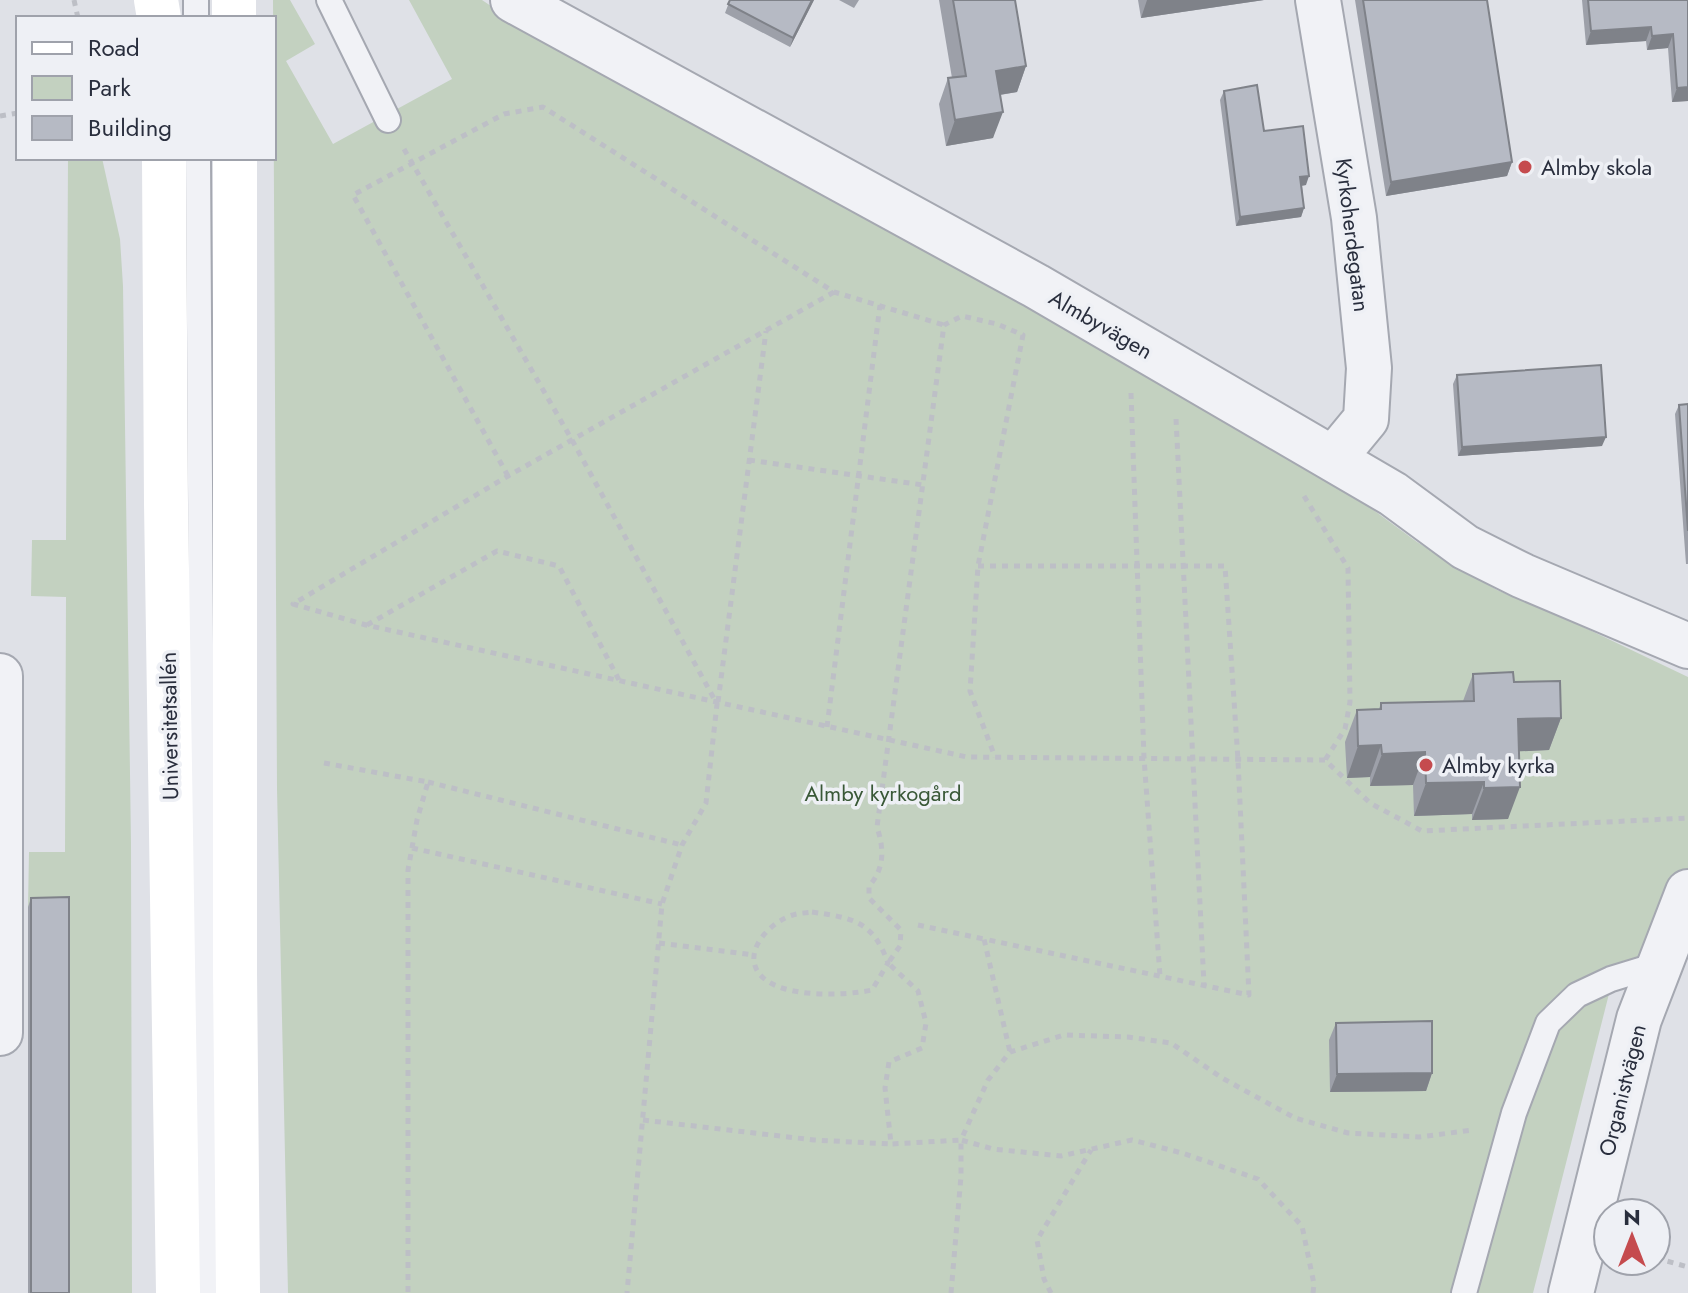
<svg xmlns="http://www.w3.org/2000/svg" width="1688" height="1293" viewBox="0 0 1688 1293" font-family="Jost,sans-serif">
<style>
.green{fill:#c3d1c0}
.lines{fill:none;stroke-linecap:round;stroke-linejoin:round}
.service-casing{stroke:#a5a8b1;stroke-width:28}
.minor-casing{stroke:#a5a8b1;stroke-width:48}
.path{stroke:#bdbfc6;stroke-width:5;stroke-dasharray:6 6;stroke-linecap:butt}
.service{stroke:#f1f2f6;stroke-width:24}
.minor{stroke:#f1f2f6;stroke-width:44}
.secondary{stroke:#fff;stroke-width:44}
.wall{fill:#9da0a9}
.shaded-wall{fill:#7f8289}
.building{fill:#b6bac4;stroke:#7f8289;stroke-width:2}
.poi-dot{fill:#c54b4e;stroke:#eef0f5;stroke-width:3}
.labels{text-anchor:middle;stroke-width:7;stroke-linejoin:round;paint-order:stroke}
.poi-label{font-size:22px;fill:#292e3d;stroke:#eef0f5;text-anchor:start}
.street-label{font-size:22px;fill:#292e3d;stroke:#eef0f5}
.park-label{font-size:22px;fill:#395837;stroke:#eef0f5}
</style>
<rect width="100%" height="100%" fill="#dfe1e7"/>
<path class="green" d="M273,0h17l25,44 -29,17 47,83 119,-65 -43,-79h73l30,20 516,288 218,113 58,38 113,83 80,48 82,35 109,52v191l-36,87 -41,31 -78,307h-1245l-11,-504z
M68,158h34l18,81 3,47 8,557 1,450h-66l-38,-386 1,-55h36l1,-255 -35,-1 1,-56h34z"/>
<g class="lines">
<defs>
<path id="service" d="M196,0v18
M329,0l59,120
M198,158l7,1135
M1464,1293l50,-180 34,-90 29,-28 34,-16 49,-15"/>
<path id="minor" d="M513,0l523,286 357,208 72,53 58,29 165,70
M1318,0l36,218 15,150 -3,51 -33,40
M0,676v357
M1571,1293l68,-274 49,-127"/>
</defs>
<use href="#service" class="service-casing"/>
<use href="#minor" class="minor-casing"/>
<path class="path" d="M74,0l4,18
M0,116l18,-3
M404,149l168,291 145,264 -11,99 -24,42 -20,59 -35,389
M834,292l-326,184 -215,128 73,21 601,132 358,3 45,43 52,28 266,-13
M1131,393l13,365 16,218
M1176,419l28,566
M749,460l174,25
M508,476l-155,-281 151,-81 39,-7 291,185 110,33
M1304,496l44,72 2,134 -5,27 -20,31
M978,566h247l13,194 11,235 -265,-56 26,113
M367,625l130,-74 62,15 60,114
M718,702l48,-371
M827,727l53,-422
M324,763l104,19 -11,38 -9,50v423
M428,782l254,63
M412,848l250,56
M812,912c41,6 61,9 76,51l-16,27c-28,6 -96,9 -114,-18 -15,-23 14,-51 35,-57 6,-2 13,-2 19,-3z
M918,925l66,14
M659,943l95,12
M643,1120l171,20 77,4
M1656,1258l32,9
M951,1293l10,-117v-36l-70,4 -6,-56 4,-26 33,-14 4,-25 -8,-32 -30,-28 12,-17 1,-16 -32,-32v-12c16,-18 15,-37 8,-59l67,-502 18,-9 35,8 26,11 -45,231 -8,125 25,66
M1051,1293l-7,-14 -7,-39 54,-90
M1313,1293l1,-9 -12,-58 -44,-47 -76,-26 -50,-13 -71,16 -68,-7 -32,-9 27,-60 22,-28 54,-17 64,2 43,6 51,35 73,40 53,15 71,4 54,-7"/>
<use href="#service" class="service"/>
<use href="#minor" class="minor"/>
<path class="secondary" d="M156,0l3,18
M234,0v18
M164,158l2,345 12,790
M235,158v814l3,321"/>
</g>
<path class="wall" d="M730,0h84l-24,47 -65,-34z
M839,0h20l-5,8z
M939,0h76l11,66 -9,26 -17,3 -7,43 -47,8 -7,-42 9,-26h4z
M1138,0h126l-123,18z
M1355,0h132l25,162 -5,14 -121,20z
M1582,0h106v101l-16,1 -4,-54 -21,2 -1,-9 -60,4z
M1224,91l40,40 42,54 -4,1 2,22 -3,9 -65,9 -16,-126z
M1457,375l145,71 -144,10 -5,-72z
M1688,404v160h-2l-11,-150 4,-9z
M1473,674l41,8 47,36 -12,32 -30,1 -11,68 -36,1v-6l-58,2 -1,-31 -43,1v-9l-23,1 -2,-36 12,-32 22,-1 2,-6 82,-2z
M31,898l38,395h-41v-386z
M1336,1023l96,50 -6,18 -96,1 -1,-52z"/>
<path class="shaded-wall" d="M812,0h2l-24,47 3,-9z
M1147,0h117l-123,18z
M1651,27l-5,14 -60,4 5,-14z
M1673,34l-5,14 -21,2 5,-14z
M1026,66l-9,26 -31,5 10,-26z
M1688,87v14l-16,1 5,-14z
M1003,112l-10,26 -47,8 9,-26z
M1512,162l-5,14 -121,20 5,-14z
M1309,176l-3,9 -9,1 3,-9z
M1304,208l-3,9 -65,9 4,-9z
M1606,437l-4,9 -144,10 4,-9z
M1561,718l-12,32 -43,2 12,-33z
M1381,745l-11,32 -23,1 11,-32z
M1425,752l-12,33 -43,1 12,-32z
M1484,782l-12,32 -58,2 12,-33z
M1520,787l-12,32 -36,1 12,-32z
M1432,1073l-6,18 -96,1 7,-18z"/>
<path class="building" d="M730,0h82l-19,38 -65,-34z
M953,0h62l11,66 -30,5 7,41 -48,8 -7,-42 18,-2z
M1363,0h124l25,162 -121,20z
M1588,0h100v87l-11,1 -4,-54 -21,2 -1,-9 -60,4z
M1257,85l7,46 39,-5 6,50 -9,1 4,31 -64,9 -16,-126z
M1601,365l5,72 -144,10 -5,-72z
M1688,404v127l-9,-126z
M1513,672l1,10 46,-1 1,37 -43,1 2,68 -36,1v-6l-58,1 -1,-31 -43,2 -1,-9 -23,1 -1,-36 24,-1v-6l93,-2 -1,-27z
M69,897v396h-38v-395z
M1432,1021v52l-95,1 -1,-51z"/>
<g class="poi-dot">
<circle cx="1525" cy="167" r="8"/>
<circle cx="1426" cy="765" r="8"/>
</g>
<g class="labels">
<g class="poi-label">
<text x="1541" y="175">Almby skola</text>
<text x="1442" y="773">Almby kyrka</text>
</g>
<g class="street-label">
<text transform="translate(1353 235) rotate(83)" y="8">Kyrkoherdegatan</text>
<text transform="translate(1101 324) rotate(30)" y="8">Almbyvägen</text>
<text transform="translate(169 726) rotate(-91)" y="8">Universitetsallén</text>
<text transform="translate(1622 1090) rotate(-76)" y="8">Organistvägen</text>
</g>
<g class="park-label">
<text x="883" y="801">Almby kyrkogård</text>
</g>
</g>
<rect x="16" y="16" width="260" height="144" fill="#eef0f5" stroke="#9fa2ab" stroke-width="2"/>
<rect x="32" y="42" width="40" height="12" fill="#ffffff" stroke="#9fa2ab" stroke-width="2"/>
<text x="88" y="56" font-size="24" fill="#292e3d">Road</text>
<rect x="32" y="76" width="40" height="24" fill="#c3d1c0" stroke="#9fa2ab" stroke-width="2"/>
<text x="88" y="96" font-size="24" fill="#292e3d">Park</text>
<rect x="32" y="116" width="40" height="24" fill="#b6bac4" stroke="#9fa2ab" stroke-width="2"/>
<text x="88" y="136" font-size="24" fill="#292e3d">Building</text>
<g transform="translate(1632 1237)"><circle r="38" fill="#eef0f5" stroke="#9fa2ab" stroke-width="2"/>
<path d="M0-6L14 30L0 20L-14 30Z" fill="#c54b4e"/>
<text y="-12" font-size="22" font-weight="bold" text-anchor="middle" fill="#292e3d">N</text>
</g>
</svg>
